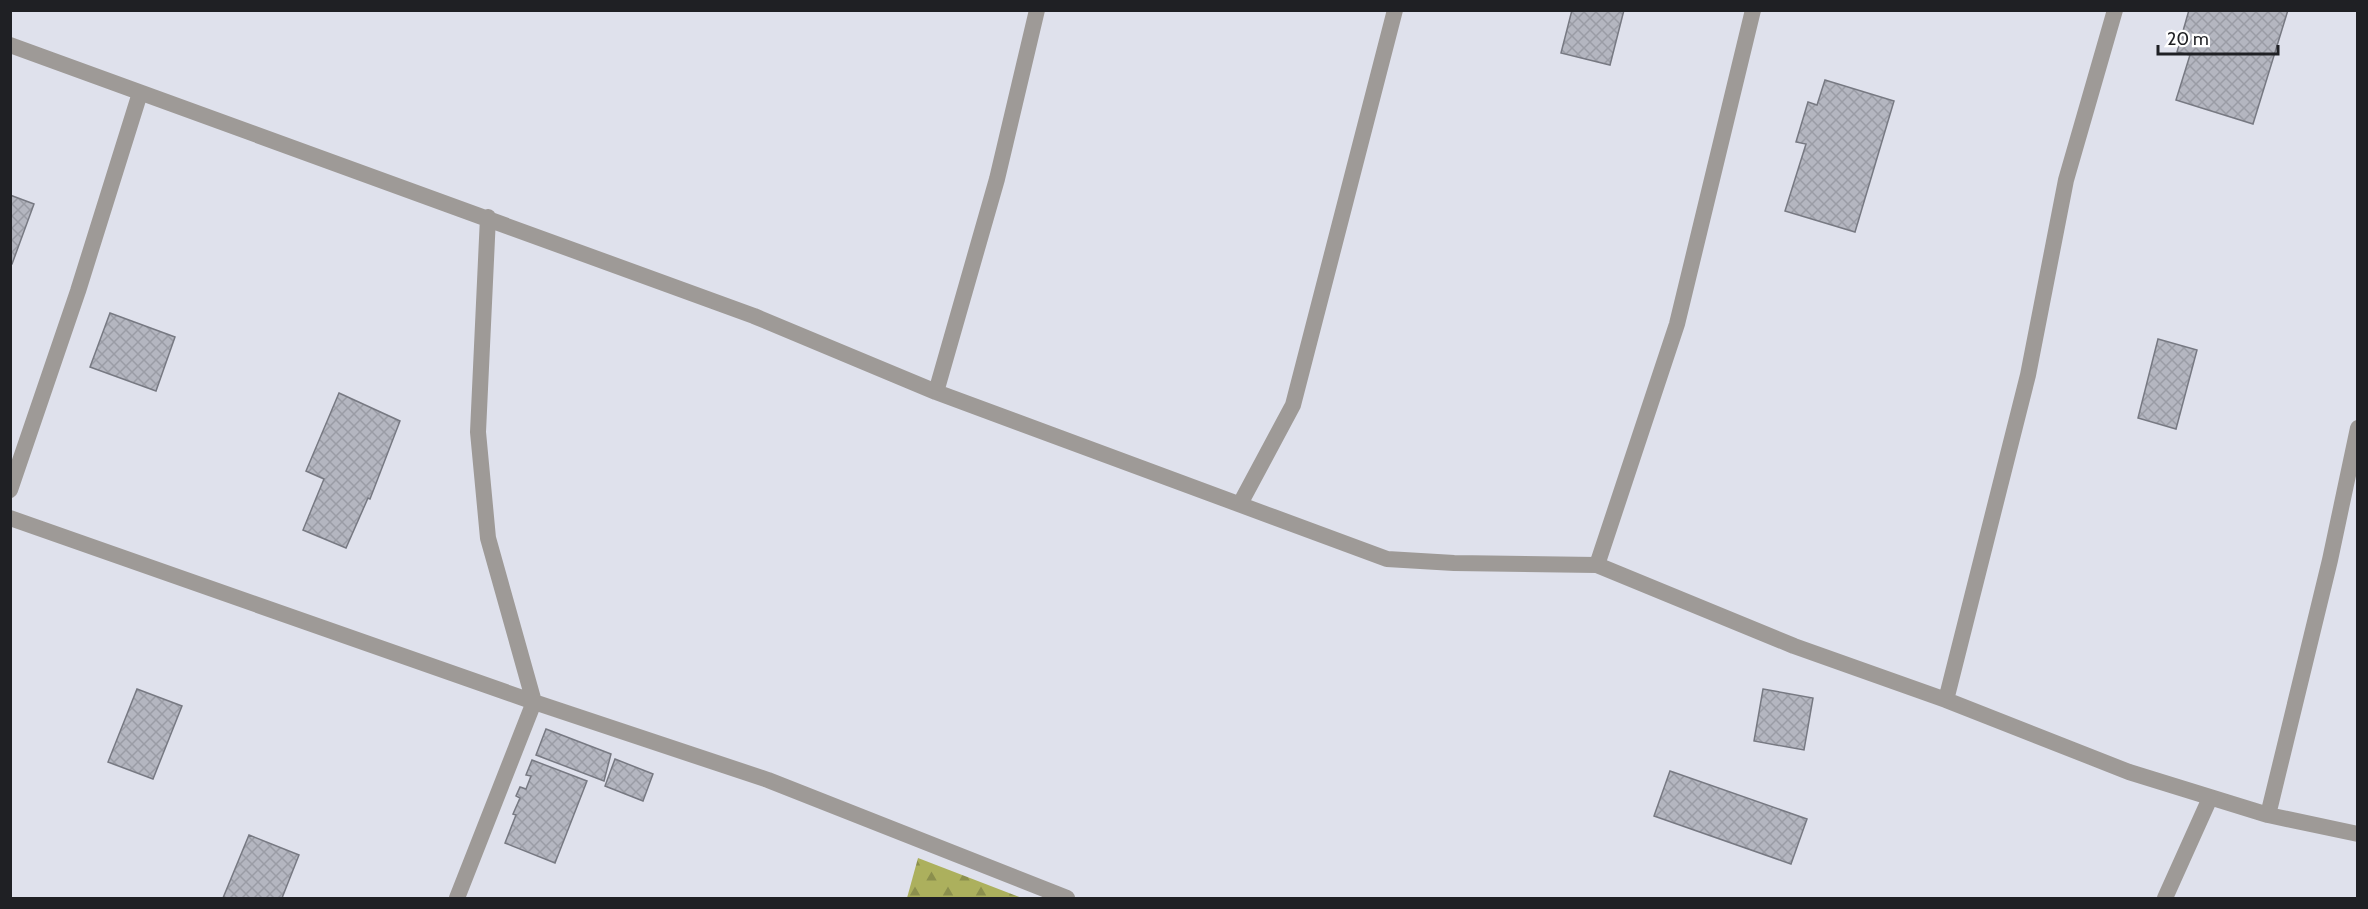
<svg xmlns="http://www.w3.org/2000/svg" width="2368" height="909" viewBox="0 0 2368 909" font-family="Cabin,sans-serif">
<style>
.forest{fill:url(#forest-firs)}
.building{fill:url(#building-cross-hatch);stroke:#777982;stroke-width:1.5}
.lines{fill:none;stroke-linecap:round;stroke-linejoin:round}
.minor{stroke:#9e9a97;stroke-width:16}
</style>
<defs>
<pattern id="forest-firs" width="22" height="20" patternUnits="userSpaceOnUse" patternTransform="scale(1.5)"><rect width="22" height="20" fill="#acb05d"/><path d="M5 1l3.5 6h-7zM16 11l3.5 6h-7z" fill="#8b8f4d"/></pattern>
<pattern id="building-cross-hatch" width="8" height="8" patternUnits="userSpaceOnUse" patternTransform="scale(1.5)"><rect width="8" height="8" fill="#b4b6c0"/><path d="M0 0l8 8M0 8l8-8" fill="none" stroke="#9a9ca5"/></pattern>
</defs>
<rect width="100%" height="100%" fill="#dfe1ec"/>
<path class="forest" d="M918,858l104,40h-115z"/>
<path class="building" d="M1572,10h52l-14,55 -49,-12z
M2189,10h99l-35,114 -77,-24 14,-45 -13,-3z
M1825,80l69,21 -39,131 -70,-21 21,-67 -10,-2 12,-40 9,3z
M10,195l24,9 -22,60h-2z
M110,313l65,24 -19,54 -66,-24z
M2158,339l39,11 -21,79 -38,-11z
M339,393l61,28 -30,78 -2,-1 -22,50 -43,-18 21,-51 -18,-8z
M137,689l45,17 -29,73 -45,-17z
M1763,689l50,9 -9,52 -50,-9z
M546,729l65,25 -7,27 -68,-26z
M615,759l38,15 -10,27 -38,-15z
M532,760l55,21 -32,82 -50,-20 11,-28 -3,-1 7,-16 -4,-2 4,-9 6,2 5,-13 -5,-1z
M1670,771l137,48 -16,45 -137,-48z
M249,835l50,20 -17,43h-59z"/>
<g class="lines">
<path class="minor" d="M10,45l744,271 182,76 451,167 67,4 143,2 197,81 152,54 183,72 139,43 90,19
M936,392l61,-213 40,-169
M10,490l68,-199 62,-198
M1240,504l53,-99 102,-395
M10,518l524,184 234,78 299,118
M1597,565l80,-241 76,-314
M1946,700l82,-325 38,-195 49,-170
M2268,815l62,-255 28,-132
M457,898l77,-196 -46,-164 -10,-106 10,-215
M2165,898l45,-100"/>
</g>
<rect width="2368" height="909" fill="none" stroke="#1f2024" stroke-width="24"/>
<path d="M2158 45v9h120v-9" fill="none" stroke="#1f2024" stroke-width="3"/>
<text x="2167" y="45" font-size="18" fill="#1f2024" stroke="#ffffff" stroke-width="4.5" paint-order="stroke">20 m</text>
</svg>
